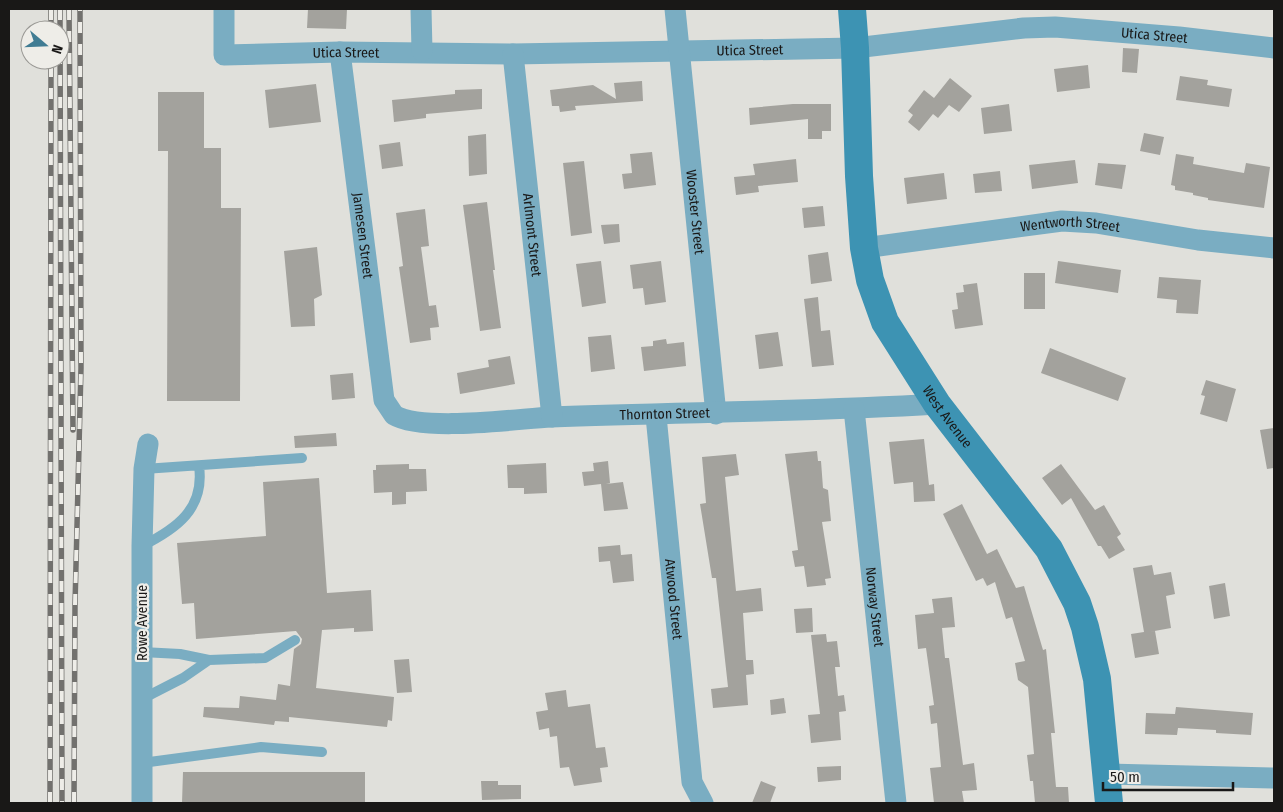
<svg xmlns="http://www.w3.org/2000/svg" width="1283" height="812" viewBox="0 0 1283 812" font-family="'Fira Sans Condensed',sans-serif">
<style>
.building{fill:#a3a29d}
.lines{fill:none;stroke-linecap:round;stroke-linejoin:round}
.lane{stroke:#7aadc2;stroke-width:10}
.street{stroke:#7aadc2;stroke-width:21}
.secondary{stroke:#3d93b3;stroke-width:28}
.rail-casing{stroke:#72716e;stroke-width:5.5}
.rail{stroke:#eeede8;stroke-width:4;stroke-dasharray:11;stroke-linecap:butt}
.labels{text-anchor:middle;stroke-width:4.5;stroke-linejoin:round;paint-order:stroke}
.street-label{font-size:14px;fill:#191817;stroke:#eeede8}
</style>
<rect width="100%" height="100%" fill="#e0e0db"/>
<path class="building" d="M308,9h39l-1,20 -39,-1z
M1123,48l16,1 -2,24 -15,-1z
M1088,65l2,23 -33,4 -3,-23z
M1180,76l28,4 -1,5 25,4 -3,18 -53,-7z
M950,78l22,18 -13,16 -10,-7 -11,13 -5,-4 -14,17 -11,-9 5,-7 -5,-4 16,-21 10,8z
M642,81l1,20 -68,5 1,4 -16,2 -1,-6h-7l-2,-16 43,-5 23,14 -2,-16z
M316,84l5,38 -52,6 -4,-38z
M482,89v20l-56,5v4l-32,4 -2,-22 63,-6v-4z
M158,92h46v56h17v60h20l-1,193h-73l1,-250h-10z
M793,104h38v27h-9v8h-14v-20l-58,6 -1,-17z
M1009,104l3,27 -28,3 -3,-26z
M1144,133l20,4 -4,18 -20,-4z
M486,134l1,40 -18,2 -1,-40z
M400,142l3,24 -21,3 -3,-24z
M652,152l4,33 -32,4 -2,-15 10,-1 -2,-19z
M1176,154l18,3 -1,7 51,9 2,-10 24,4 -6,41 -56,-8v-2l-15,-3v-2l-18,-3v-4l-4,-1z
M796,159l2,23 -40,4 1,6 -23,3 -2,-18 21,-2 -2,-11z
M1075,160l3,23 -46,6 -3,-24z
M584,161l8,72 -21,3 -8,-73z
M1098,163l28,2 -4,24 -27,-4z
M1000,171l2,20 -27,2 -2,-19z
M944,173l3,26 -40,5 -3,-26z
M487,202l8,68h-2l8,58 -21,3 -17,-126z
M823,206l2,20 -21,2 -2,-20z
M425,209l4,37 -8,1 8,59 7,-1 3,22 -9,1 1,12 -21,3 -11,-76 4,-1 -7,-53z
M619,224l1,18 -16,2 -3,-19z
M317,247l5,48 -8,4 1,27 -24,1 -7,-76z
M828,252l4,29 -21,3 -3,-29z
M601,261l5,42 -24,4 -6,-43z
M661,261l5,41 -21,3 -2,-17 -10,1 -3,-24z
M1058,261l63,9 -3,23 -63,-10z
M1024,273h21v36h-21z
M1159,277l42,3 -3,34 -22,-1 1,-13 -20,-2z
M977,283l6,42 -28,4 -3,-19 6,-1 -2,-16 8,-1 -1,-7z
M818,297l3,34 9,-1 4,35 -22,2 -8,-68z
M778,332l5,34 -24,3 -4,-34z
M611,335l4,34 -24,3 -3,-35z
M666,339l1,5 17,-2 2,24 -42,5 -3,-24 12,-1v-5z
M1050,348l76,30 -8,23 -77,-28z
M510,356l5,28 -55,10 -3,-21 32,-6 -1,-7z
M353,373l2,25 -23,2 -2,-25z
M1206,380l30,9 -9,33 -27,-8 5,-18 -4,-1z
M1274,428v40l-7,1 -7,-39z
M336,433l1,13 -42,2 -1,-12z
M924,439l5,46 5,-1 1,17 -21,1 -1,-20 -19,2 -5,-42z
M817,451l1,10h3l2,27 5,2 3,31 -9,1 9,56 -6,1 1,6 -19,2 -3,-21 -9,1 -3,-16 6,-1 -13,-96z
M736,454l3,21 -14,2 11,114 25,-3 2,23 -20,2 3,47h7l1,14 -8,1 2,30 -35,3 -2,-19 17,-2 -12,-109h-4l-12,-74 6,-1 -4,-46z
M608,461l2,22 -4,1 17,-2 5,27 -24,2 -3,-27 -17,2 -2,-14 12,-1 -1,-8z
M546,463l1,30 -23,1v-6h-16l-1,-23z
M409,464v5h17l1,22 -21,1v12l-14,1v-13l-18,1 -1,-23h3v-5z
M1061,464l34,46 9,-5 17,29 -4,3 8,13 -16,9 -8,-13h-3l-27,-48 -9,7 -20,-27z
M319,478l8,115 44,-3 2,41 -19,1v-4l-32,2 -6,58 78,9 -2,24 -4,-1 -1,7 -98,-10v5l-14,-1 -1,4 -71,-8 1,-10 35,1 1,-12 36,4 2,-16 12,2 4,-37 7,-5 1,-5 -6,-8 -100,8 -2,-36 -12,1 -5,-61 89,-7 -3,-54z
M962,504l25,50 10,-5 19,39 8,-2 19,64 3,-1 9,84h-4l5,54h12l1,16h-34l-2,-22h-3l-3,-26 7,-1 -6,-67 -10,-7 -3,-17 10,-2 -13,-44 -6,2 -11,-37 -8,4 -4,-8 -7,3 -33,-67z
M620,545l1,10 11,-1 2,27 -21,2 -3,-22 -11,1 -1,-15z
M1152,565l2,10 17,-3 4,22 -9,2 5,32 -22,4 6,-1 4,23 -24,4 -4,-24 13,-2 -11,-64z
M1225,583l5,33 -16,3 -5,-33z
M952,597l3,30 -13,1 3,30h4l14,107 11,-2 3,27 -15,1 2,12h-30l-4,-35 11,-1 -4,-44 -6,1 -2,-18 5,-1 -8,-57 -8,1 -3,-34 19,-2 -2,-14z
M812,608l1,24 -17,1 -2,-24z
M826,634l1,8 10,-1 3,26h-5l3,29 6,-1 2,16 -7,1 2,28 -30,3 -3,-28 12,-1 -9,-79z
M409,659l3,33 -15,1 -3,-33z
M566,690l2,17 22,-3 6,44 9,-1 3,20 -8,1 2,14 -28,4 -5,-19 -9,1 -3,-32 -7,1 -1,-9 -10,2 -3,-18 12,-2 -3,-17z
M784,698l2,15 -15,2 -1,-15z
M1176,707l77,6 -2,22 -35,-2v-3l-38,-2 -1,7 -32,-1 1,-21 29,1z
M841,766v14l-23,2 -1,-15z
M183,772h182v31h-183z
M481,781h17v4h23v14l-39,1z
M761,781l15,6 -6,16h-18z"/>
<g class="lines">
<path class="lane" d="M144,469l158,-11
M142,546c34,-17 63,-37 57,-80
M142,652l38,2 29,6 56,-2 30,-18
M142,699l41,-21 26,-18
M142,763l119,-16 61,5"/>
<g class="street">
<path id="s1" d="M224,9v46l116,-3 173,2 342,-6 169,-20 31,-1 124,10 95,11"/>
<path d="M421,9l1,42"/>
<path id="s2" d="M675,9l41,405"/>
<path id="s3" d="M340,52l44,348 10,15c29,17 121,4 157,2 129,-5 258,-5 386,-13"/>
<path id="s4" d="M513,54l39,363"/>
<path id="s5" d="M864,248l198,-27 34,2 102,17 76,8"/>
<path id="s6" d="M854,409l42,394"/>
<path id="s7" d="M656,416l36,366 11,21"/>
<path d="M1107,774l167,4"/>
<path d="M142,803v-257l2,-77 4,-25"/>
</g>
<path class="secondary" id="s8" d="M852,9l3,39 4,128 5,72 6,32 15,42 52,82 112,145 28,54 8,24 12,52 12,124"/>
<defs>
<path id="rail" d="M51,9v21
M60,9l2,794
M69,9l4,421
M50,803l1,-743
M74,803l1,-198 6,-237 -1,-359"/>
</defs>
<use href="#rail" class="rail-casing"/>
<use href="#rail" class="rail"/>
</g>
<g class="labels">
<g class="street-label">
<text dy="5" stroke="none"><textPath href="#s1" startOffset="978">Utica Street</textPath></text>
<text dy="5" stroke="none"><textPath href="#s1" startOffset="572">Utica Street</textPath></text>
<text dy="5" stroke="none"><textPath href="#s1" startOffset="168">Utica Street</textPath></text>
<text dy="5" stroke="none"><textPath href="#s2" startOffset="204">Wooster Street</textPath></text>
<text dy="5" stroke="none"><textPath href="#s5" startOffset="208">Wentworth Street</textPath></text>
<text dy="5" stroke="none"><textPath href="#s3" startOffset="185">Jamesen Street</textPath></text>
<text dy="5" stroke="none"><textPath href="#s4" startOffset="182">Arlmont Street</textPath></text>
<text dy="5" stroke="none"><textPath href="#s3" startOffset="641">Thornton Street</textPath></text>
<text dy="5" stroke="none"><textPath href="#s8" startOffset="430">West Avenue</textPath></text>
<text dy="5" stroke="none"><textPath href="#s7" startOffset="184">Atwood Street</textPath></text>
<text dy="5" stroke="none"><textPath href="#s6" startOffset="199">Norway Street</textPath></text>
<text transform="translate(142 623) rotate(-90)" y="5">Rowe Avenue</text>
</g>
</g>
<rect width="1283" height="812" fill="none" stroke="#191817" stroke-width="20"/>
<g transform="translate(45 45) rotate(109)"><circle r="24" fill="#eeede8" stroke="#999894"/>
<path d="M0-4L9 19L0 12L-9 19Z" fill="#407c93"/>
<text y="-8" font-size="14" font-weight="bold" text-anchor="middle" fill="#191817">N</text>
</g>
<path d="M1103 782v8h130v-8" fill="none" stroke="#191817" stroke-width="2.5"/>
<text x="1110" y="782" font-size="15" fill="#191817" stroke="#eeede8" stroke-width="4" paint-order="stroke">50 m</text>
</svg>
